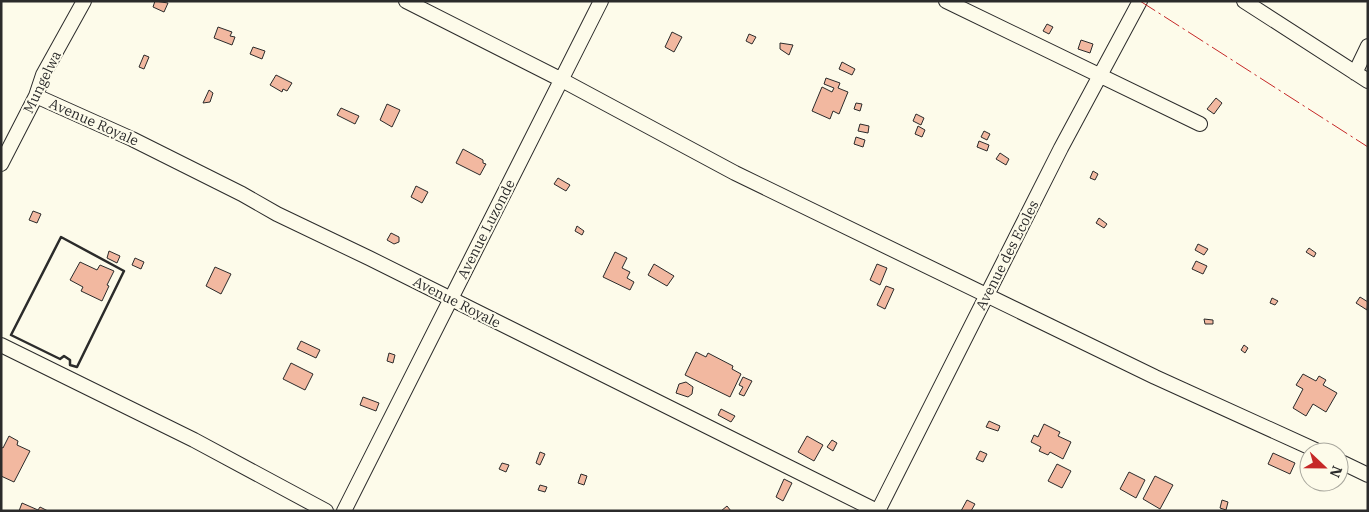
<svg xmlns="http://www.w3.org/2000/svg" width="1369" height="512" viewBox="0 0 1369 512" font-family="'IBM Plex Serif',serif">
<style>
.building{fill:#f2b8a0;stroke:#2b2b2b}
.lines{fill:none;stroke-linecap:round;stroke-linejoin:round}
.minor-casing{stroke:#2b2b2b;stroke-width:16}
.minor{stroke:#fdfbea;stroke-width:14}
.wall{stroke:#2b2b2b;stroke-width:2.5}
.power{stroke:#c62828;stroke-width:1;stroke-dasharray:18 4 2.5 4;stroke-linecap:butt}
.labels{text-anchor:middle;stroke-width:4;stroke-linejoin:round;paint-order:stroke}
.street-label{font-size:14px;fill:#2b2b2b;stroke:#fdfbea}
</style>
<rect width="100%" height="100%" fill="#fdfbea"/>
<path class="building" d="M155,1l13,2 -4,9 -11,-5z
M1047,24l6,3 -4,7 -6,-3z
M218,27l14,5 -2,4 5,1 -3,8 -18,-7z
M672,32l10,5 -8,15 -9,-5z
M749,34l7,3 -4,7 -6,-3z
M1081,40l12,4 -3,9 -12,-4z
M780,43l13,2 -4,10 -9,-6z
M253,47l12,4 -3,8 -12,-5z
M144,55l5,2 -5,12 -5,-2z
M842,62l13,7 -3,6 -13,-6z
M276,75l16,8 -5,8 -4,-2 -1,3 -12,-7z
M826,78l14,5 -2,5 10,4 -9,22 -6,-3 -3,8 -18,-8 10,-24 10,5 2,-4 -10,-4z
M209,90l4,3 -3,9 -7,1z
M1216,98l6,5 -8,11 -7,-5z
M856,103l6,1 -2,7 -6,-2z
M387,104l13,6 -8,17 -12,-7z
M341,108l18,8 -4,8 -18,-9z
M916,114l8,4 -3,7 -8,-4z
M860,124l9,2 -1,7 -10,-2z
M918,126l7,4 -3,7 -7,-3z
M984,131l6,3 -3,6 -6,-3z
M856,137l9,3 -2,7 -9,-3z
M979,141l10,4 -2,6 -10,-4z
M463,149l20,11v3l3,1 -6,11 -24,-12z
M1000,153l9,6 -3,6 -10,-6z
M1093,171l5,3 -3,6 -5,-2z
M558,178l12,7 -4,6 -12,-7z
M416,186l12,6 -6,11 -11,-6z
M33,211l8,3 -4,9 -8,-3z
M1099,218l8,6 -3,4 -8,-5z
M577,226l7,5 -2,4 -7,-4z
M391,233l8,4v5l-5,2 -7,-4z
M1198,244l10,5 -4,6 -9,-5z
M1309,248l7,5 -2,4 -8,-5z
M109,251l11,5 -3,7 -10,-5z
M615,252l12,6 -5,10 8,4 -3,6 7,4 -4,8 -27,-13z
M135,258l9,4 -3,7 -9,-4z
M1196,261l11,5 -4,8 -11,-5z
M80,262l17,8 3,-5 14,6 -7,14 2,1 -7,15 -21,-10 2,-4 -13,-7z
M654,264l20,12 -7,10 -19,-11z
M877,264l10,4 -7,17 -10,-5z
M215,267l16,7 -10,20 -15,-8z
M886,286l8,3 -9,20 -8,-4z
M1360,297l8,5 -1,8 -11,-7z
M1272,298l6,3 -3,4 -5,-2z
M1204,319l9,1v4h-8z
M301,341l19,9 -4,8 -19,-9z
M1244,345l4,3 -3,5 -4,-3z
M696,352l10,5 2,-4 25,13 -1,3 9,5 -11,23 -45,-22z
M389,353l6,2 -2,8 -6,-2z
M291,363l22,11 -8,16 -22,-11z
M1303,374l13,7 3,-5 7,4 -3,5 14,8 -11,19 -13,-8 -7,12 -13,-8 10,-19 -7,-4z
M743,377l9,4 -8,15 -5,-2 4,-7 -4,-2z
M686,382l7,5 -1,7 -4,3 -12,-4 3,-9z
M363,397l16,6 -3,8 -16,-6z
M721,409l14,7 -4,6 -13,-7z
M989,421l11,5 -2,5 -12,-4z
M1044,424l16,8 -2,4 13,6 -8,17 -13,-7 -2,3 -9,-4 2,-4 -10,-5 3,-7 4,2z
M9,436l9,5 -1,4 13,6 -16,31 -13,-6v-29l2,1z
M807,436l16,9 -9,16 -16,-9z
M832,440l5,3 -4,8 -6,-4z
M980,451l7,3 -4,8 -7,-3z
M540,452l5,2 -5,11 -4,-2z
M1273,453l22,10 -5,11 -22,-10z
M502,463l7,2 -3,7 -7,-3z
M1057,464l14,7 -9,17 -14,-7z
M1129,472l16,8 -9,18 -16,-9z
M581,474l6,2 -3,9 -6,-2z
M1155,476l18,9 -13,24 -17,-10z
M784,479l8,4 -9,18 -7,-4z
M540,485l7,2 -2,5 -7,-2z
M967,500l8,4 -4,7h-10z
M1222,500l6,2 -2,8 -6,-2z
M22,503l16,7 2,-3 8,4h-29z
M727,506l4,5h-10z"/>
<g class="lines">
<defs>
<path id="minor" d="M406,1l154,78 175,94 420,204 165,75
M946,1l254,123
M1244,1l124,80
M1355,73l13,-27
M36,96l96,43 110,55 35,20 92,44 508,253
M1,164l35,-68 7,-21 41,-74
M1,345l193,95 132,71
M1339,461l29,14
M344,511l257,-510
M878,511l183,-363 79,-147"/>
</defs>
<use href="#minor" class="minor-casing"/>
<use href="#minor" class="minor"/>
<path class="wall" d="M61,237l63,34 -47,96 -7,-2v-5l-6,-4 -4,3 -49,-24z"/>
<path class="power" d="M1140,1l228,146"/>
</g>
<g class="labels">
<g class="street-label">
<text transform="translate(42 82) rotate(-64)" y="5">Mungelwa</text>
<text transform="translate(94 122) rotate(24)" y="5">Avenue Royale</text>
<text transform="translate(486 229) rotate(-63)" y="5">Avenue Luzonde</text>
<text transform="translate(1007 255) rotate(-63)" y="5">Avenue des Ecoles</text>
<text transform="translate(457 302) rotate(27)" y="5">Avenue Royale</text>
</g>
</g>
<rect width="1369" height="512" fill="none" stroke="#2b2b2b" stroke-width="5"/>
<g transform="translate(1324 467) rotate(112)"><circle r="24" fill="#fdfbea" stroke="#a9a89e"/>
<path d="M0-4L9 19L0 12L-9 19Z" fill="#c62828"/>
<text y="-8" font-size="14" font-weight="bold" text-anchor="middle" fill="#2b2b2b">N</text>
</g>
</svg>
